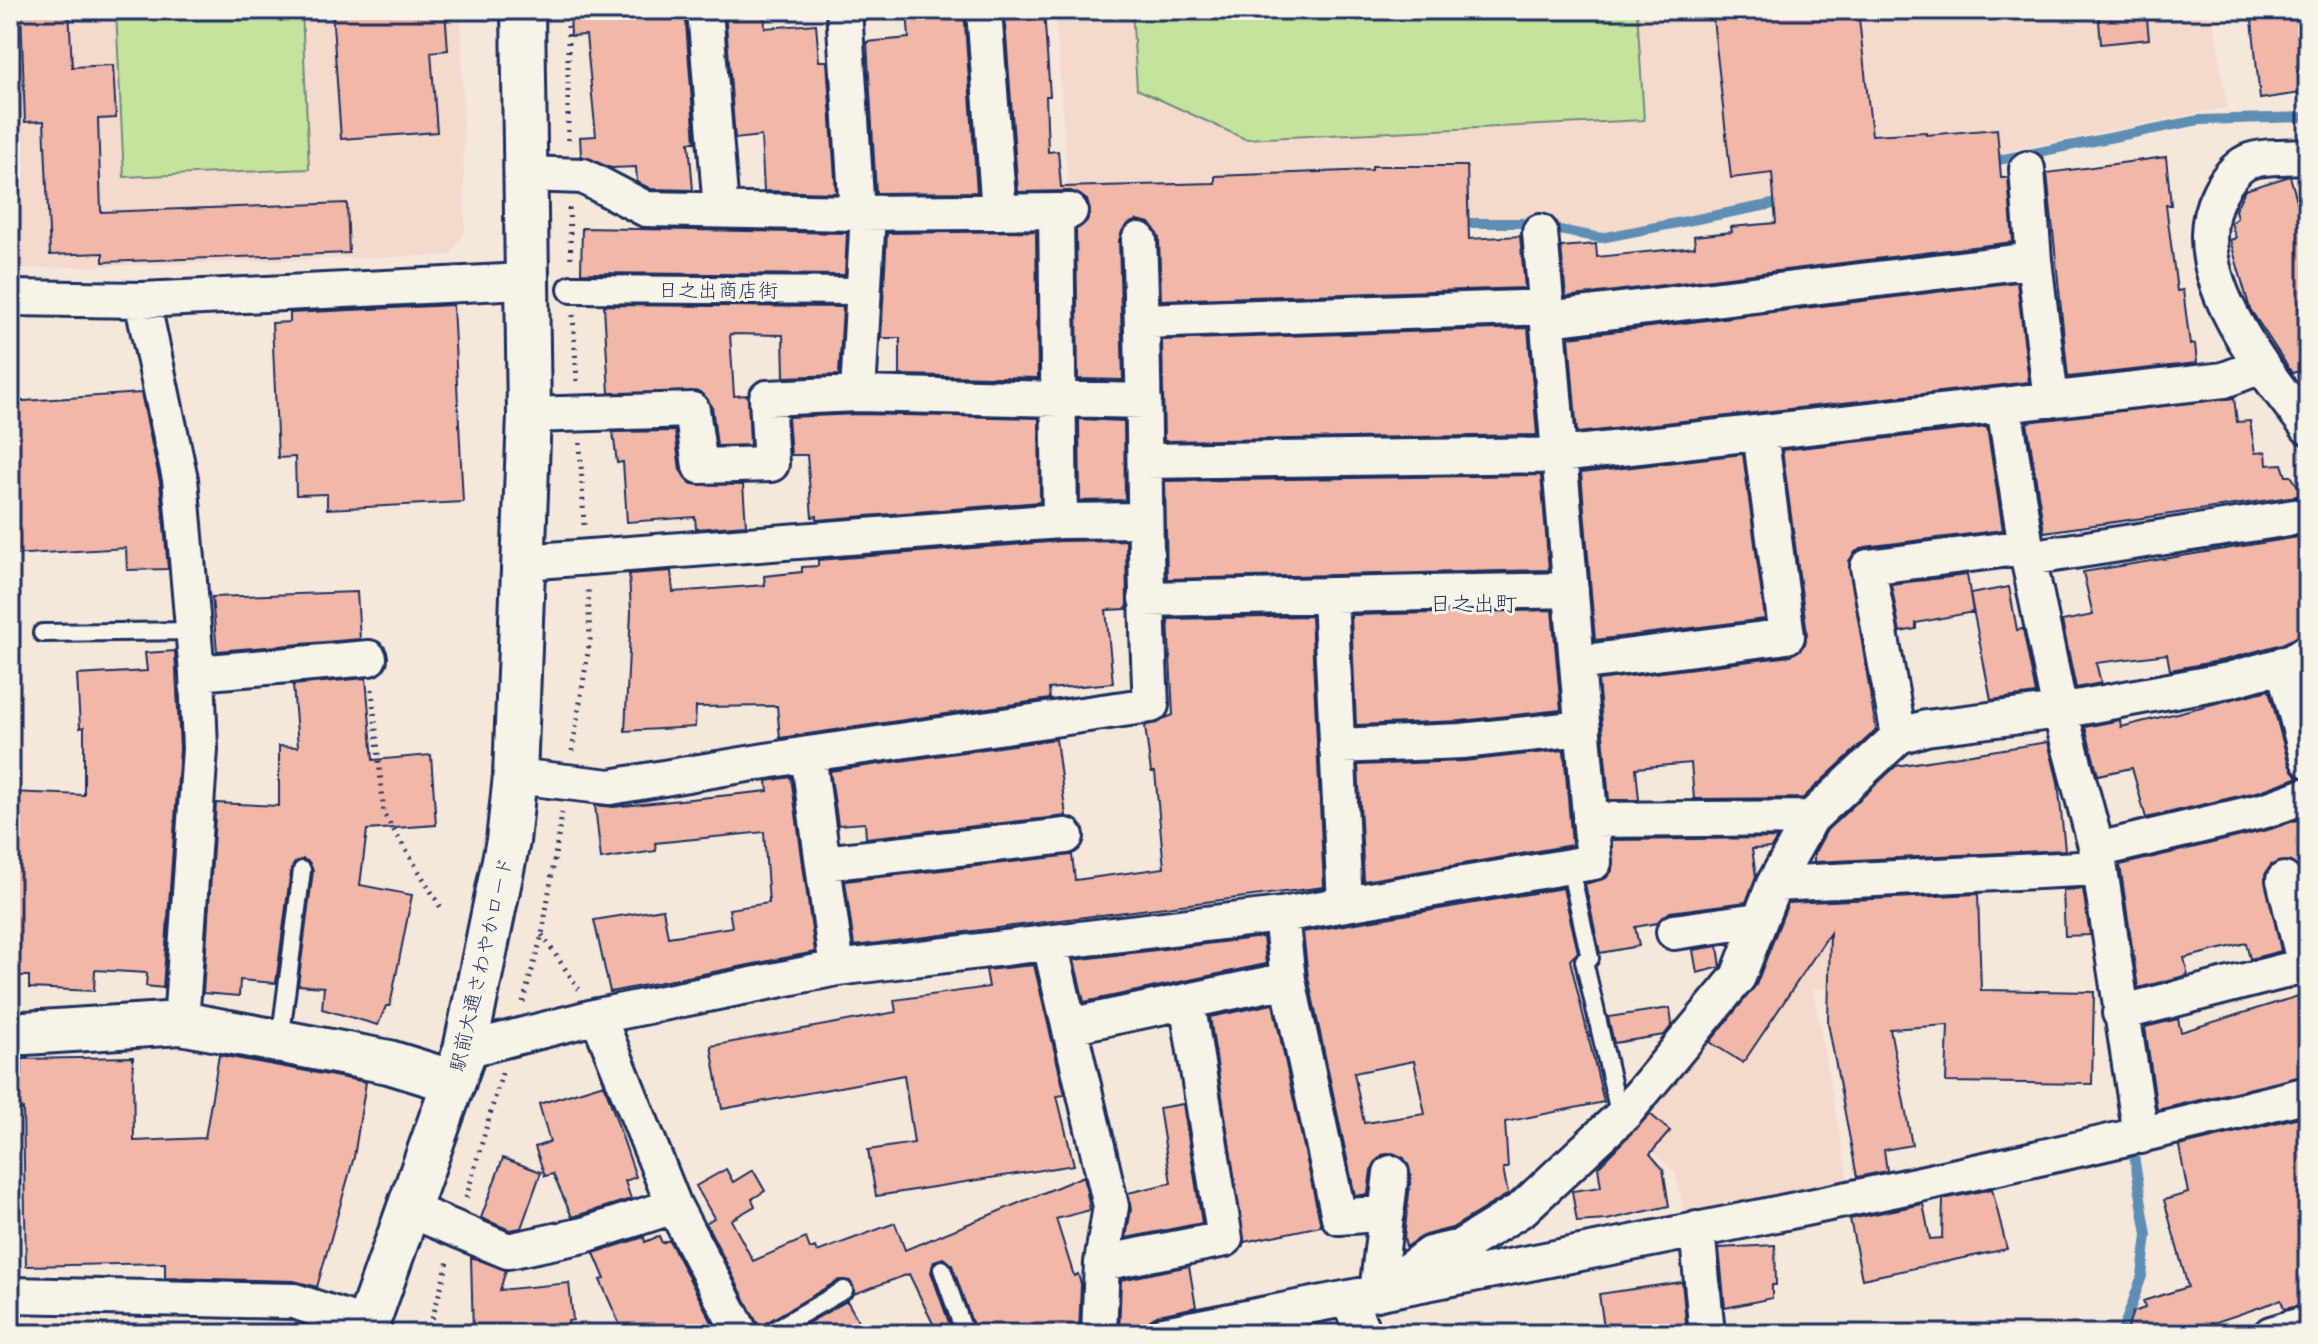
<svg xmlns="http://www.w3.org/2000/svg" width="2318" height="1344" viewBox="0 0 2318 1344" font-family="Delius,'Klee One',sans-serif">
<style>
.built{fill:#f4d9cc}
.green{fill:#c4e49d;stroke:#708a7e;stroke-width:2}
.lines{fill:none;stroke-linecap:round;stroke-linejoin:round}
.stream{stroke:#5f8eb4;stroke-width:10}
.building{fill:#f1b8a9;stroke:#1b2f5e;stroke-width:2;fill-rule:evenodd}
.service-casing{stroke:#1b2f5e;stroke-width:22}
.pedestrian-casing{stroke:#1b2f5e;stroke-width:32}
.minor-casing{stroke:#1b2f5e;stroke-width:40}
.tertiary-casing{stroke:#1b2f5e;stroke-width:48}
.path{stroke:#1b2f5e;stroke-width:5;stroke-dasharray:2 6;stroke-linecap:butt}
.service{stroke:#f7f3e8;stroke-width:16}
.pedestrian{stroke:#f7f3e8;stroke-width:26}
.minor{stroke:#f7f3e8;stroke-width:34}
.tertiary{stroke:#f7f3e8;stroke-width:42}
.labels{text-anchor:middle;stroke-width:6;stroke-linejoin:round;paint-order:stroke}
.street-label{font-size:20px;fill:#1b2f5e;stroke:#f7f3e8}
.neighbourhood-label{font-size:22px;fill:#1b2f5e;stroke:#f7f3e8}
</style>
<rect width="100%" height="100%" fill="#f6e7db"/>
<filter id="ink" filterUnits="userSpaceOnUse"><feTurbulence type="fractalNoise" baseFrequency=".0125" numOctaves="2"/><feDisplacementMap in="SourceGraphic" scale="16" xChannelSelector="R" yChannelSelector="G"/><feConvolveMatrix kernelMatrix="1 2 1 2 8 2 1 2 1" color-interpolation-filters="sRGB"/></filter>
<g filter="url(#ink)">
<path class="built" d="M10,10h451l4,222 -15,23 -440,14z
M1055,10h1157l15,97 -628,127 -73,-16 -455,6z
M1903,893l6,87 -96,9 35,191 -164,34 -9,-42 -50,-46 152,-229z"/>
<path class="green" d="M116,10h186l7,159 -185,8z
M1132,10h505l7,110 -399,19 -108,-50z"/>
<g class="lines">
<path class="stream" d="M1988,162l211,-42 109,-3
M1457,223h65l79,15 187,-37
M2121,1334l21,-58 5,-41 -13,-79"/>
</g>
<path class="building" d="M21,10h48l3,57 41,-2 3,53 -18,1 3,93 246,-9 2,50 -246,9v-9l-53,2 -6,-134 -19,1z
M332,10h113l3,40 -17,2 6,80 -96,7z
M570,10h115l10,132h-6l4,48 -42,-1 -14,-7 -1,-15 -25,1 -30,-12 -1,-19 16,-1 -10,-101 -15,1z
M725,10h39l1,18 51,-4 3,37h8l9,132 -72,-2 -3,-55 -26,3z
M907,10h57l13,182 -101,1 -9,-151 42,-4z
M1004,10h40l6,86h-4l2,56 10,-1 3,36 154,-4v-7l157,-6v-4h95l2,73 51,-3 5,52 -364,12 -2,-62 -10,-15 -12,-3 -9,4 -9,16 4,140 -45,-1 -2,-150 11,-8 3,-11 -3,-10 -16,-9 -53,1z
M1712,10h146l14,125 54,-3v3l71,-6 4,48h7l5,65 -447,55 -5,-50 35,-3 1,13 98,-10 -1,-11 38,-4 -1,-5 45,-4 -4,-50 -41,5z
M2098,10h48l3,29 -48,5z
M2251,10h54l3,82 -48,7z
M2166,157l5,48h-5l11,86 6,-1 7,55 5,-1 2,19 -129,14 -21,-204z
M2290,176l18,63v130l-16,4 -42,-64 -20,-69 6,-2 -5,-15 6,-5 -2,-8 10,-20z
M582,228l265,5 -2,42 -264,-2z
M1036,231l2,147 -138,-3v-37h-19l6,-105z
M2017,282l12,100 -452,51 -8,-96z
M453,305l10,197 -136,7v-15l-31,1 -1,-38 -17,1 -6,-135 18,-1v-9z
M604,305l239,2 -4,68 -55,2 -1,-42 -53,-1 4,62 14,-1 2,50 -33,1 -5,-40 -12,-14 -91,1z
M1528,328l9,107 -373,6 -2,-101z
M141,393l19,89 8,87 -41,1 -1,-22 -116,7v-153z
M2234,398l3,24 13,-1 5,32 11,-1 1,13 15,-1 4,12h5l13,19 -260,37 -17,-110z
M858,414l181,4 1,84 -223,18v-4l-5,1 -5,-62h-16l-3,-38z
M1079,419l45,2 1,79 -45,1z
M1987,427l16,103 -138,17 -10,5 -6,9 27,169 -73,68 -109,1 -3,-36 -55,5 3,32h-30l-11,-120 192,-24 15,-12 2,-11 -25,-183z
M675,431l5,39 11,14 52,1 3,40 -50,4 -1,-12 -68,5 -4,-60 -6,1 -4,-31z
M1743,454l22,165 -170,21 -14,-167z
M1541,475l8,95 -382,9 -2,-98z
M2305,536l3,38 -7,2 7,28v28l-26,12 -58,16 -54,10 -3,-16 -71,9 5,20 -25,5 -14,-67 31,-6 -10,-43z
M1126,540l1,69 -21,1 7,73 -64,6 1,10 -270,39 -3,-32 -81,1 -1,20 -70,4 6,-119 -2,-38 42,-3 2,21 92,-7 -1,-9 38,-4v-5l16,-1v-6l243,-19z
M1967,575l6,37 -57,11v6l-16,3 -9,-48z
M2009,587l8,43 6,-1 13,65 -45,6 -21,-106z
M357,592l3,47 -143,12 -5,-54z
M1552,610l9,100 -100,11 -105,4 -5,-110z
M1311,616l13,271 -470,59 -9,-65 227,-26 3,25 89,-12 -9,-96h-4l-6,-46 28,-11 -5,-96z
M175,651l5,98 -17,239 -17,-2 1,-13 -52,-3 -1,21 -65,-3v-12h-19v-184l74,3v-68l-4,1 -3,-53 70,-4 -2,-18z
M366,678l7,82 58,-5 5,70 -69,5 -7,55 52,10 -22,111h-4l-8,19 -56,-16 2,-22 -26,-2 15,-114 -4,-9 -6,-3 -12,10 -15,114 -36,-3 -1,16 -36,-3 13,-190 63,3v-60l19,1 -5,-62z
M2269,690l20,75 10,12 -39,14 -114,27 -14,-50 -34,7 -13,-48 35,-7 1,7z
M1056,739l10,77 -200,22 -1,-15 -27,2 -8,-54z
M2048,742l10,40 7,68 -251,12v-8l13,-24 69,-64z
M1564,750l8,95 -208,36 -6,-116 106,-4z
M791,777l24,175 -205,40 -16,-72 69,-11 5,28 64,-10 -3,-18 40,-6 -5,-71 -109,11 1,8 -55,8 -6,-54 18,2 155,-16 -1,-10z
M2308,816v78l-5,-19 -13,-14 -19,4 -6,10 16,76 -31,8 -4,-16 -62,15 4,17 -50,13 -18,-123 151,-36z
M1777,838l-6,10 -19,1 4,27 -10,26 -76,10 -13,11 -22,4 4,19 -39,7 -15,-69 21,-6 6,-7v-31z
M1563,888l15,64 -8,8 34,142 -99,20 3,46h-5l5,26 -56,34 -27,7 -19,12 -2,-9 7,-63 -7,-17 -11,-5 -11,2 -11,15 -3,24 -13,2 -47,-219 -5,-45zM1414,1061l11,53 -61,9 -10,-50z
M2083,889l7,46 -25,1 -2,-46z
M1978,894l3,96 113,2 -2,92 -146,-2 2,-57 -58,4 22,116 -28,5 3,21 -30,6 -29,-154 2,-90 -87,130 -33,-21 46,-57 32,-82z
M1263,937l3,27 -182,38 -10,-42z
M1718,946l3,21 -24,6 -4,-23z
M1034,965l31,130 -8,1 17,69 -198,31 -8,-46 46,-7 -10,-68 -182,34 -11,-63 185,-34 -2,-12 95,-13 -3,-17z
M2308,993v82l-151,35 -12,-83 33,-8 3,13z
M1273,1004l48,222 -77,16 -34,-225z
M1670,1008l2,17 -8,10 -50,8 -6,-26z
M219,1055l147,27 -12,75 -37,130 -23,-6 -129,-3v-15l-139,3 -3,-157 -13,1v-35h12v-16l111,-2 1,84 71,-3z
M604,1084l32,93 -11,4 6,18 -59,18 -19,-43 -8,2 -10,-29 15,-5 -11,-38z
M1183,1104l19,119 -76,15 5,-29 -3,-16 43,-10 -12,-75z
M1650,1114l20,17 -20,23 13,15 6,37 -62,14 -30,2 -5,-31 29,-4 -3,-20z
M2308,1115v189l-24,5 -3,-9 -100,34h-56l8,-22 12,-4 -2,-7 45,-14 -24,-87 24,-7 -9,-47z
M503,1158l38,14 -20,56 -11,2 -29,-12z
M726,1169l7,13 20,-12 12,21 -13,8 3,7 -24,14 22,41 53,-23 4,11 5,-2 2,5 78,-29 10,27 179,-74 6,34 -34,9 18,57 4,-2 3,10 -2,50h-103l-24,-69 -9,-7 -9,3 -3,11 22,62h-15l-29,-60 -55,20 -4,-13 -11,-1 -80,47 -53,-104 8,-5 -18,-32z
M1992,1189l15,60 -145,30 -12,-60 73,-15 7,35 12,-1 1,-39z
M659,1236l3,7 7,-3 49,94h-94l-24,-54 5,-1 -11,-26 50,-16 1,5z
M1775,1245l1,40h-4v13l-47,10 -6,-60z
M471,1257l35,13 -6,20 69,-7 4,37 -5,1 1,13h-96z
M1189,1266l7,41 -37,8 -9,5 -5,12 -26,2 2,-54z
M1682,1282l5,50 -82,2 -6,-40z
M847,1301l19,33h-77z"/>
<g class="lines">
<defs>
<path id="service" d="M42,633l151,-2
M1570,867l20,91 -6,3 36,156
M280,1042l22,-172
M942,1269l23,65
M767,1334l77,-44"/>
<path id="pedestrian" d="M572,289l292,2"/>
<path id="minor" d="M705,10l16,200
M844,10l13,203
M984,10l15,202
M2308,156c-18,1 -45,-1 -61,6 -11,5 -23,21 -28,32 -39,76 45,176 89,233
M2027,169l7,91 17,140
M526,174l57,2 63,33 211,4 213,-2
M1056,211l4,310
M10,298l132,2 384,-19
M142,300l38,179 17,194 3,76 -19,274
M1548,319l486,-59
M1143,321l404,-14
M858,394l10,-181
M2004,406l22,141 34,164 37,139 44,286
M529,415l163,-5 8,56 71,-2 -4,-66 91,-4 286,7
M1145,461l414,-6 665,-75 37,-14
M2028,558l280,-43
M524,562l536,-41 85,-1
M1330,598l15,306
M1146,599l425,-9
M1577,663l210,-27 -27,-203
M2283,664l25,96
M197,673l172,-15
M1899,736l-31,-169 158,-20
M1336,746l126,-5 121,-13
M808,754l29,214
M515,776l95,11 198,-33 343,-49c-8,-155 -5,-310 -12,-465
M1590,820l221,-2
M2097,850l169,-40 42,-15
M823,863l243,-27
M2284,880l21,86
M1774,884l325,-16
M1281,915l7,65 51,237 48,-4
M1674,932l84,-12
M1050,944l61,262 -9,57 -3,71
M2120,1013l188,-48
M598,1016l76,190 67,128
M1069,1026l219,-46
M465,1050l133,-34 239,-48 444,-53 313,-53 -54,-630
M408,1209l100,42 76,-16 90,-29
M1697,1229l10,105
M1102,1263l123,-24 -38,-238
M1377,1293l53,-39 30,-7 62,-38 104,-97 112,-135 36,-93 37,-66 88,-82 27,-8 134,-17 169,-31 61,-17 18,-11
M1377,1293l14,-120
M10,1295l284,6 73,24
M1348,1299l16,35
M1164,1334c382,-75 766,-144 1144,-240
M2271,1334l37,-11"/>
<path id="tertiary" d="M10,1034l171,-11 208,39 65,20
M364,1334l101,-284 43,-209 7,-65 14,-361 -6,-405"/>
</defs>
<use href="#service" class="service-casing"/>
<use href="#pedestrian" class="pedestrian-casing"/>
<use href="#minor" class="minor-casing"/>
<use href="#tertiary" class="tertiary-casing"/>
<path class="path" d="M568,10v136
M569,208l2,53
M573,315l4,66
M580,443l4,82
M372,689l12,125 59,97
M572,751l18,-111 -2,-53
M542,935l37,54
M523,1002l19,-67 20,-122
M466,1198l36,-125
M428,1334l21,-76"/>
<use href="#service" class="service"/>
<use href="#pedestrian" class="pedestrian"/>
<use href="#minor" class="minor"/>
<use href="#tertiary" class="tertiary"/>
</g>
</g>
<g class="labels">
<g class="street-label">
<text x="718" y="297">日之出商店街</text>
<text transform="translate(481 964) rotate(-77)" y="7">駅前大通さわやかロード</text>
</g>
<g class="neighbourhood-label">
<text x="1473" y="611">日之出町</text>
</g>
</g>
<rect width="2318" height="1344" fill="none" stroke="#f7f3e8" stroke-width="40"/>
<rect x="20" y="20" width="2278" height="1304" fill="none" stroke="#1b2f5e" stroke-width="3" filter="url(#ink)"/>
</svg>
